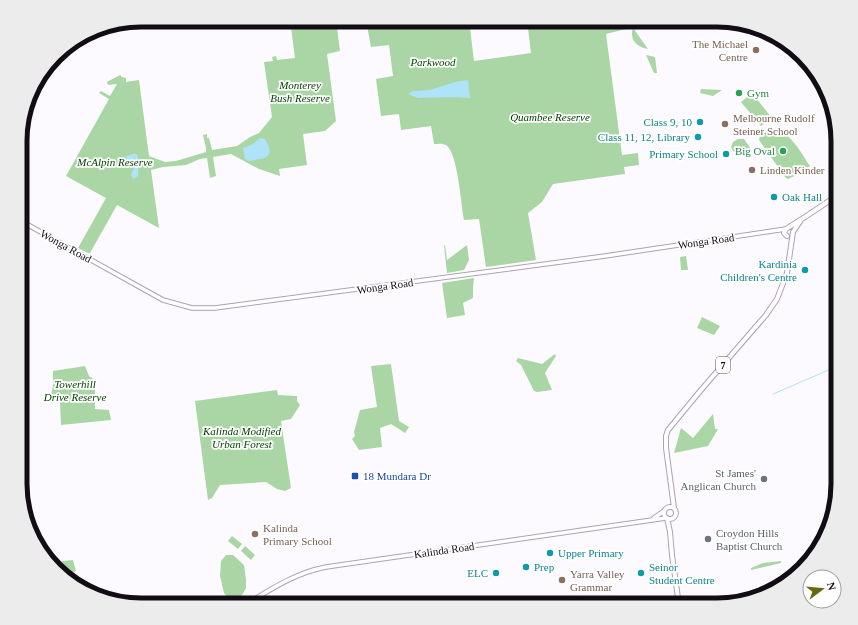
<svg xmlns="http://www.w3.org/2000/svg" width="858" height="625" viewBox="0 0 858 625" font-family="Georgia,serif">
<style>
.green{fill:#a9d6a4}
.water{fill:#aee3fa}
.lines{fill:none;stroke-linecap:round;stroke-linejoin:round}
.stream{stroke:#aee3fa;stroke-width:1}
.secondary-casing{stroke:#aea0b5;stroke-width:5.5}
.primary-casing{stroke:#aea0b5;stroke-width:6}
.secondary{stroke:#fff;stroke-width:3.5}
.primary{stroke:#fff;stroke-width:4}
.education-dot{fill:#8d6e63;stroke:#fff;stroke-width:1.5}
.leisure-dot{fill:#2e9e5b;stroke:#fff;stroke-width:1.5}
.culture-dot{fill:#0f9aa8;stroke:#fff;stroke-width:1.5}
.transit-dot{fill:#1a4fb4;stroke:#fff;stroke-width:1.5}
.worship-dot{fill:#6b7280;stroke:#fff;stroke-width:1.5}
.labels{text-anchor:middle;stroke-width:3.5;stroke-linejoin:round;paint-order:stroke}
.shield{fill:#fff;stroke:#59565a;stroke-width:1}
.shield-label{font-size:10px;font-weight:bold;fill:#120d14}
.education-label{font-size:11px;fill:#785e54;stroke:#fff;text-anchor:start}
.park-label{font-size:11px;font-style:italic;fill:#044001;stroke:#fff}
.leisure-label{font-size:11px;fill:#27864d;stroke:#fff;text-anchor:start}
.culture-label{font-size:11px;fill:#0d838f;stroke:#fff;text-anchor:end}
.street-label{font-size:11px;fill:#120d14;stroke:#fff}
.worship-label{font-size:11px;fill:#5b616d;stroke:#fff;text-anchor:end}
.transit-label{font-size:11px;fill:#164399;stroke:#fff;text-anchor:start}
.rim{fill:none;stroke:#120d14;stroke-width:5}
</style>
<rect width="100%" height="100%" fill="#fdfaff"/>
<path class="green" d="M290,20h46l4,31 -13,3 9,67 -11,10 -22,3 4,31 -28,4 1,7 -21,-7 -28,-15 -18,3 3,19 -6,2 -3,-20 -7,1 -14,6 -23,2 -12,3 8,58 -42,-23 -27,48h-2l-10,-5 28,-50 -40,-22 43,-77 -10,-6 2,-2 9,5 7,-12 -9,1 -1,-3 13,-7 2,2 4,1v4l13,-2 10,76 16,6 11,-1 30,-9v-4l-3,-13 4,-1v4h2l3,12 25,-4 13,-9 9,-4 13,-16 -8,-55 9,-1 -1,-4 4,-1 1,4 18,-2z
M366,20h103l5,41 57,-8 -4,-33h103l-4,9 -20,5 16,121 16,-2 1,12 -15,2 1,7 -72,10 -11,18 -14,11 8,47 -50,7 -7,-48 -15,1c-3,-15 -6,-67 -18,-75 -4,-2 -8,-1 -12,-1l-3,-18 -30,4 -2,-16 -18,2 -5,-37 17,-3 -4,-31 -18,2z
M633,28l15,21c-11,-2 -19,-9 -15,-21z
M646,55l9,2 2,16h-3z
M701,89l21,1 -9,6 -13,-3z
M752,93l20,25 -11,8 -20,-24z
M774,130c17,2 27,23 36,36l-9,7 -13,6 -3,-2 -26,-37 1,-4 7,-5z
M738,139h6l9,13 -11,3 -9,-4 -2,-4 2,-5z
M445,245l2,15 20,-15 2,15 -5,10 -17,3 -3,-27z
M686,256l2,14h-7l-1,-13z
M474,278l-1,9v11l-10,5 2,12 -18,3 -5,-35z
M702,317l18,9 -6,9 -17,-7z
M555,354l1,2 -11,17 7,17 -15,2 -3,-1 -13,-26 -5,-4 2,-3 24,6z
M391,364l8,57 10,6 -4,6 -14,-9 -11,4 2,19 -23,3 -7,-11 3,-3 -1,-4 6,-22 17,-3 -6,-41z
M85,366l4,10 6,4v29l14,1 2,10 -50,5 -1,-23 -10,-3 3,-13v-15z
M277,390l1,5 19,1v5l3,4 -9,14 -10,2 10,67 -6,3 -8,-2 -11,-7 -46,3 -8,13 -4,2 -13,-99z
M713,414l2,15h3l-10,17 -34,7 7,-25 12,10z
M232,536l10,8 -4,5 -10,-8z
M245,546l10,9 -4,5 -10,-9z
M226,555h7l11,10 2,15v8l-4,7 -4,3 -5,1 -5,-1 -4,-5 -4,-17 1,-15z
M73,560l3,11 -12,6 -10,-13 1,-2z
M781,561v2l-30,7v-2l12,-5z"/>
<path class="water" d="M468,80l2,18 -17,-1 -35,1 -10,-4 5,-3 17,-1 25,-8z
M260,138l5,1c12,20 -1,19 -17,22l-3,-2 -2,-11 10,-4z
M133,154h3l2,2c-1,8 1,13 0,20l-5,3 -2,-5 3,-5 -2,-3h-5l-2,-8 2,-2z"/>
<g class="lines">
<path class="stream" d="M114,164l5,-3 6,1
M773,394l65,-28"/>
<defs>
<path id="secondary" d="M21,221l142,79 29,8h23l390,-52 181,-27
M654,518l10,-7
M245,605c26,-16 50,-32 81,-38l340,-49"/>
<path id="primary" d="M787,236l-3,-3 2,-4 19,-12 33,-22
M664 513a6 6 0 1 1 12 0a6 6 0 1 1-12 0Z
M674,508l-8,-60v-12l2,-6 33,-40 65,-75 11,-16 10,-26 6,-41 8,-12
M667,518l3,14 2,23 7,50"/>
</defs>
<use href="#secondary" class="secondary-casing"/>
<use href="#primary" class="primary-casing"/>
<use href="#secondary" class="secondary"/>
<use href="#primary" class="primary"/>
</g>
<g class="education-dot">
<circle cx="756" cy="50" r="4"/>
<circle cx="725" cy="124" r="4"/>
<circle cx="752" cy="170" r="4"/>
<circle cx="255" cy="534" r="4"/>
<circle cx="562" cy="580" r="4"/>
</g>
<g class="leisure-dot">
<circle cx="739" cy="93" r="4"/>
<circle cx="783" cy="151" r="4"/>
</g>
<g class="culture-dot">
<circle cx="700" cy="122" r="4"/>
<circle cx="698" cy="137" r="4"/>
<circle cx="726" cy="154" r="4"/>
<circle cx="774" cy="197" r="4"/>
<circle cx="805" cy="270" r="4"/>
<circle cx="550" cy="553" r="4"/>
<circle cx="526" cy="567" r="4"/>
<circle cx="496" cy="573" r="4"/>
<circle cx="641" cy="573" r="4"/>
</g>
<rect class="transit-dot" x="351" y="472" width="8" height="8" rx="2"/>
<g class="worship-dot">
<circle cx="764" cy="479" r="4"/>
<circle cx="708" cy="539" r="4"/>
</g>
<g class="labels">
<rect class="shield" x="716" y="357" width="14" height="16" rx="3"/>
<g class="shield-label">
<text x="723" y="369">7</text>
</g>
<g class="education-label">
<text x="748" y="48" text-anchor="end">The Michael<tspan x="748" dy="13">Centre</tspan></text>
<text x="733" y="122">Melbourne Rudolf<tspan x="733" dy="13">Steiner School</tspan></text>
<text x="760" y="174">Linden Kinder</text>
<text x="263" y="532">Kalinda<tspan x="263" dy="13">Primary School</tspan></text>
<text x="570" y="578">Yarra Valley<tspan x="570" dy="13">Grammar</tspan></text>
</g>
<g class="park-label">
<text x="433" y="66">Parkwood</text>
<text x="300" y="89">Monterey<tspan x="300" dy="13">Bush Reserve</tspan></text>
<text x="550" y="121">Quambee Reserve</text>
<text x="115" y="166">McAlpin Reserve</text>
<text x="75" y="388">Towerhill<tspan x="75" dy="13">Drive Reserve</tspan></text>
<text x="242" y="435">Kalinda Modified<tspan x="242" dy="13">Urban Forest</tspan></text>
</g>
<g class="leisure-label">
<text x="747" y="97">Gym</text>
<text x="775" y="155" text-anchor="end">Big Oval</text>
</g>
<g class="culture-label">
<text x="692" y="126">Class 9, 10</text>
<text x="690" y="141">Class 11, 12, Library</text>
<text x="718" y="158">Primary School</text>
<text x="782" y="201" text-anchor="start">Oak Hall</text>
<text x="797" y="268">Kardinia<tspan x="797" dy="13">Children's Centre</tspan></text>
<text x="558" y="557" text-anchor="start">Upper Primary</text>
<text x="534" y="571" text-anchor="start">Prep</text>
<text x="649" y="571" text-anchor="start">Seinor<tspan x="649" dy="13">Student Centre</tspan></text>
<text x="488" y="577">ELC</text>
</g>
<g class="street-label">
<text transform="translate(706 241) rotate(-8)" y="4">Wonga Road</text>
<text transform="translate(66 246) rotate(29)" y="4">Wonga Road</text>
<text transform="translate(385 286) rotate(-8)" y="4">Wonga Road</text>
<text transform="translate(444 550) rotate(-8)" y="4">Kalinda Road</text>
</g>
<g class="worship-label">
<text x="756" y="477">St James'<tspan x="756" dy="13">Anglican Church</tspan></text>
<text x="716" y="537" text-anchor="start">Croydon Hills<tspan x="716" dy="13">Baptist Church</tspan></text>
</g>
<g class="transit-label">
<text x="363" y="480">18 Mundara Dr</text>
</g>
</g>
<path d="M0 0H858V625H0ZM141 27H717A114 114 0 0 1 831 141V484A114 114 0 0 1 717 598H141A114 114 0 0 1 27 484V141A114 114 0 0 1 141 27Z" fill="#ececec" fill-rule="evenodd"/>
<path class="rim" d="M141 27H717A114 114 0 0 1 831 141V484A114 114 0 0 1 717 598H141A114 114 0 0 1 27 484V141A114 114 0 0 1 141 27Z"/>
<g transform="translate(822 589) rotate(74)"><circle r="19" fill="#ffffff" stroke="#a09ea1"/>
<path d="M0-3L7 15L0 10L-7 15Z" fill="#666a0c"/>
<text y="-6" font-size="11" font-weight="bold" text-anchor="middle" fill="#120d14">N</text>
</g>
</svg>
